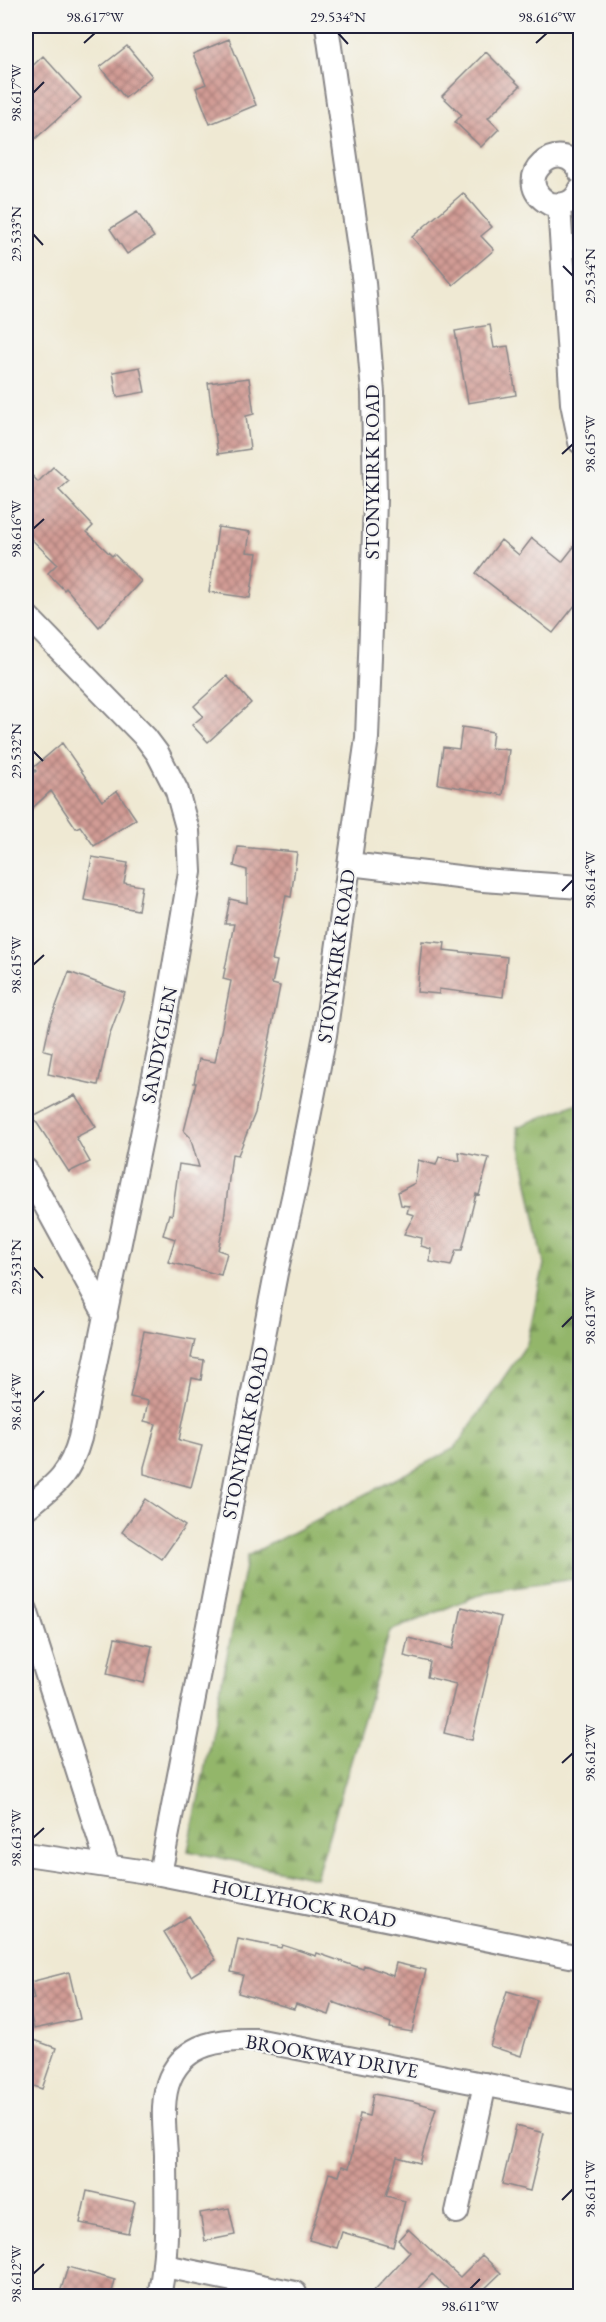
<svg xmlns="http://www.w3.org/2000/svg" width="606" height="2322" viewBox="0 0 606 2322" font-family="'EB Garamond',serif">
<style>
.forest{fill:url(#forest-firs);stroke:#5a6c53;stroke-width:1.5}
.building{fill:url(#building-cross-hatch)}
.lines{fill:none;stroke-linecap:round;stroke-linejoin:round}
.minor-casing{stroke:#888687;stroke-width:26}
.minor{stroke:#fff;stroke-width:22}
.ticks{fill:none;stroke:#22223b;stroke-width:2}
.labels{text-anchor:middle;stroke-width:4.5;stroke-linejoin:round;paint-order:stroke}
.street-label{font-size:20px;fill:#22223b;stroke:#f6f6f2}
.neatline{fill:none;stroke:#22223b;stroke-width:2}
.ticks-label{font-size:15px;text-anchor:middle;fill:#22223b}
</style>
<defs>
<pattern id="forest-firs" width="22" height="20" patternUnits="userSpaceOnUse" patternTransform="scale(1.5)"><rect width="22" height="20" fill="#93b66b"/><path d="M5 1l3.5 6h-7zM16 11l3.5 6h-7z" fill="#789459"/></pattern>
<pattern id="building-cross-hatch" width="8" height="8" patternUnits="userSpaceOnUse" patternTransform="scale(1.5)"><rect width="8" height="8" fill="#d19b94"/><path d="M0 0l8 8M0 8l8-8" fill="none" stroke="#a97e7a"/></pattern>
</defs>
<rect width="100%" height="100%" fill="#f6f6f2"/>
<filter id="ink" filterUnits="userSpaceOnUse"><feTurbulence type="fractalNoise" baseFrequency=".0167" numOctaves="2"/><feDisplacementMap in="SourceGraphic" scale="12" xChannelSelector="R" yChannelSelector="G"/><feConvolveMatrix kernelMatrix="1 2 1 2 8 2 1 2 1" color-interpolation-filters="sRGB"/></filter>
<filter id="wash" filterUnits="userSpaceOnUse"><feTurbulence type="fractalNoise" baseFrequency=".008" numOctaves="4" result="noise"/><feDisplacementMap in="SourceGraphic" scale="24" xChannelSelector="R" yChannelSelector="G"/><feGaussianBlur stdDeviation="1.35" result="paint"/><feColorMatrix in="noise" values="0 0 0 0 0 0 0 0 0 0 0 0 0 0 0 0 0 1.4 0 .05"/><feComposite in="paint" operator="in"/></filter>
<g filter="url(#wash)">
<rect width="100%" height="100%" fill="#efe9d3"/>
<path class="forest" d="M580,1102v476l-94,14 -96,39 -74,247 -128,-27 59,-295 208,-108 72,-104 17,-80 -27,-137z"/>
<g id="blocks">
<path class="building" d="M229,39l27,66 -46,19 -14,-36 10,-4 -13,-30z
M127,46l25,30 -27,22 -25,-31z
M486,52l34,34 -32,32 11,11 -18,18 -26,-25 7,-7 -20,-19z
M43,56l38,42 -55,49v-75z
M463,193l29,34 -11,9 13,14 -41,35 -41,-48z
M137,212l17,25 -27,17 -17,-25z
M490,325l4,23 14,-2 8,49 -48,8 -13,-72z
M140,367l5,25 -28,5 -4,-25z
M249,378l5,36 -8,2 4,33 -32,5 -10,-71z
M53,467l16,14 -10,9 34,36 -6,6 25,24 2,-2 27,27 -42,46 -33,-39 -2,2 -16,-17 9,-9 -31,-30v-65l12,13z
M218,527l32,5 -3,20 10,1 -7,45 -41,-6z
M532,538l30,24 18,-23v60l-27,34 -77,-60 25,-33 18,15z
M227,676l24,27 -43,39 -16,-17 11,-9 -9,-10z
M462,727l31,5 -2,16 18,2 -6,45 -65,-11 5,-37 16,2z
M62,743l40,58 15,-10 19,28 -42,27 -14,-20 -4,2 -25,-37 -25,23v-33l10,-10 -3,-3z
M238,847l59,5 -6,45 -5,-1 -14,64 5,1 -5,23 8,2 -25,127 -17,42 -6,-1 -9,74 -5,22 9,3 -6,22 -53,-13 7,-23 -12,-4 6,-21 3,1 7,-51 20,3 -9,-30 -6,-6 12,-48h-2l5,-24 16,3 16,-81 -8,-2 11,-55h-9l5,-25 17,4v-33l-13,-4z
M92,857l36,6 -4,20 18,3 -4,24 -54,-10z
M422,941l23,2 -1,7 63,7 -4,40 -64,-8v5l-22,-2z
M69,972l56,21 -16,43 -11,49 -50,-11 4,-22 -8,-2 6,-28z
M75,1095l21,32 -20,10 14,25 -21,10 -36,-55z
M459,1152l30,6 -10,37 -3,-1 -14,56h-6l-5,16 -21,-4 1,-13 -10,-3 1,-8 -18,-4 10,-19 -7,-2 2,-7 -8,-1 -3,-13 17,-9 3,-23 18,5 3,-8 21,4z
M144,1331l51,9 -4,18 13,2 -3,20 -9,-2 -13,62 23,6 -11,41 -47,-13v-7l12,-43 -12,-3 4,-20 -18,-4z
M145,1499l40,27 -23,33 -40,-27z
M462,1607l39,10 -29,123 -28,-7 12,-49 -29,-7 3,-15 -26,-6 4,-18 45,11z
M115,1638l37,8 -8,37 -37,-9z
M189,1916l27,44 -25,16 -27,-44z
M238,1939l43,9 1,-3 34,11 1,-3 46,16 1,-4 29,11 3,-13 30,7 -14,62 -22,-4 1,-5 -58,-21 -4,13 -33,-11 -2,5 -56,-16 5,-18 -12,-3z
M69,1972l11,47 -46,10 -7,-28 7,-2 -4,-17z
M507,1991l30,9 -16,56 -31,-10z
M26,2037l30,11 -14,41 -16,-6z
M373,2094l39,7 24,7 -16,55 -23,-6 -11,39 19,5 -12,46 -51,-15 -5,16 -28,-8 20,-67 10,3 3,-10 7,2 11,-54 9,2z
M516,2126l28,7 -14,58 -28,-7z
M87,2191l48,11 -7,31 -48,-10z
M229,2208l6,27 -30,6 -5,-28z
M408,2229l52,48 22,-22 19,18 -24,23h-22l-23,-22 -21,22h-42l41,-44 -12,-12z
M68,2267l47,13 -4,16h-52z"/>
</g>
</g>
<g filter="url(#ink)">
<use href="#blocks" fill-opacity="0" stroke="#888687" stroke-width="1.5"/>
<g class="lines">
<defs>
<path id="minor" d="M580,172c-18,-40 -74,8 -30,32 14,2 24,-1 30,-14
M559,205l13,198 8,39
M26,615l120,123 12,16 19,37 11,40 2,41 -28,165 -82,401c-10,37 -25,47 -54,70
M350,864l133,16 97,7
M26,1170l80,146
M26,1610l82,256
M26,1854l134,20 420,84
M160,1874l116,-601 20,-89 29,-149 42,-297 4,-109 4,-130 -2,-106 -9,-110 -37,-257
M457,2212l28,-128
M165,2266l130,27
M159,2296c10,-46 7,-93 7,-141 -1,-23 -6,-54 4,-77 16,-36 52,-39 86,-38l324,63"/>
</defs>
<use href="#minor" class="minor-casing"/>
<use href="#minor" class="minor"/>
</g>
</g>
<path class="ticks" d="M338,33l10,11M84,43l11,-10M536,43l11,-10M33,93l11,-11M33,234l10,11M563,266l10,10M562,454l11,-10M33,529l11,-10M33,751l10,10M562,891l11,-11M33,965l11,-10M33,1267l10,11M562,1327l11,-11M33,1402l11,-11M562,1763l11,-10M33,1838l11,-10M562,2200l11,-11M33,2274l11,-10M470,2289l10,-10"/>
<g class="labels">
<g class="street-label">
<text transform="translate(372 472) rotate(-90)" y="7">STONYKIRK ROAD</text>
<text transform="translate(336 956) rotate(-82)" y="7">STONYKIRK ROAD</text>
<text transform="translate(159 1045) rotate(-79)" y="7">SANDYGLEN</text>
<text transform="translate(245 1433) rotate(-79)" y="7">STONYKIRK ROAD</text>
<text transform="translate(304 1903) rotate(11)" y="7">HOLLYHOCK ROAD</text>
<text transform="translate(332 2056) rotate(10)" y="7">BROOKWAY DRIVE</text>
</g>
</g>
<rect width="606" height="2322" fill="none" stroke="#f6f6f2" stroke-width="66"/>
<rect x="33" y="33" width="540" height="2256" class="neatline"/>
<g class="ticks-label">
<text x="95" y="22">98.617°W</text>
<text x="338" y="22">29.534°N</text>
<text x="547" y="22">98.616°W</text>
<text transform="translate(16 93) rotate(-90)" y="5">98.617°W</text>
<text transform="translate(16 234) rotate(-90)" y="5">29.533°N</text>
<text transform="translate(590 276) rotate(-90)" y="5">29.534°N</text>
<text transform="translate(590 444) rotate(-90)" y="5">98.615°W</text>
<text transform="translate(16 529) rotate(-90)" y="5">98.616°W</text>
<text transform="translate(16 751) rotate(-90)" y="5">29.532°N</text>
<text transform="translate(590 880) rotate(-90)" y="5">98.614°W</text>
<text transform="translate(16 965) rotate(-90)" y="5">98.615°W</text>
<text transform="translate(16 1267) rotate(-90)" y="5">29.531°N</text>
<text transform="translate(590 1316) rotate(-90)" y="5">98.613°W</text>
<text transform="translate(16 1402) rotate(-90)" y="5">98.614°W</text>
<text transform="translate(590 1753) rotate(-90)" y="5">98.612°W</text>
<text transform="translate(16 1838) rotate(-90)" y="5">98.613°W</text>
<text transform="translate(590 2189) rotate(-90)" y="5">98.611°W</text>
<text transform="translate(16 2274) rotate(-90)" y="5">98.612°W</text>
<text x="470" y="2311">98.611°W</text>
</g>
</svg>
